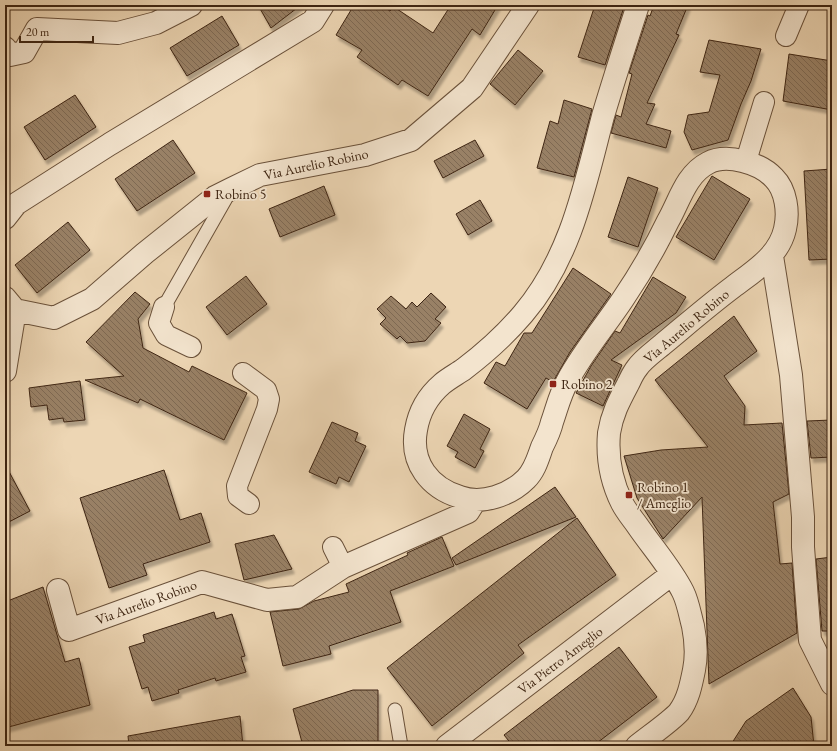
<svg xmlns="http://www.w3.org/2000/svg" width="837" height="751" viewBox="0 0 837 751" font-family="'EB Garamond',serif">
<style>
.building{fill:url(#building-back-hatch);stroke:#3e2512;filter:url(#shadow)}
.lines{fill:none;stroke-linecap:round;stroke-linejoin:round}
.service-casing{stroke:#6a513a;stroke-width:15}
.pedestrian-casing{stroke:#6a513a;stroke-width:22}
.minor-casing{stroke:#6a513a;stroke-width:24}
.service{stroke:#f3e4ce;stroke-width:13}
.pedestrian{stroke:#f3e4ce;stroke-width:20}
.minor{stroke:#f3e4ce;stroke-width:22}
.poi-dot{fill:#8f2418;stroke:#f3e4ce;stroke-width:1.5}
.labels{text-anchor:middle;stroke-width:3.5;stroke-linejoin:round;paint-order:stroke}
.street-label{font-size:14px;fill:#3e2512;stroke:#f3e4ce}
.poi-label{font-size:14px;fill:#3e2512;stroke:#f3e4ce;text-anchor:start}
</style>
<defs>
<pattern id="building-back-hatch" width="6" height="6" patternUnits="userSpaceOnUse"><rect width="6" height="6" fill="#998166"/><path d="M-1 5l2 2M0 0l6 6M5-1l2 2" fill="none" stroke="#7e6953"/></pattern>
<filter id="shadow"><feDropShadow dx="2.5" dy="4.5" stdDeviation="1" flood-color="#0004"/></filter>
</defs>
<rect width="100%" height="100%" fill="#edd6b4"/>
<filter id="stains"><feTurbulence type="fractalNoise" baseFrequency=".005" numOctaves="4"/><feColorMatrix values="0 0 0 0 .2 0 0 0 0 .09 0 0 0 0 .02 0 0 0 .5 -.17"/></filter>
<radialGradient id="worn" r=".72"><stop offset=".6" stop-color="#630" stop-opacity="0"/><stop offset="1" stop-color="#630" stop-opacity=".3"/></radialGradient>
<path class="building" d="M258,5h43l-30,23z
M354,5h27l9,6 4,-4 39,26 18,-28h47l-18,30 -8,-6 -44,67 -26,-16 -4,5 -41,-28 5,-7 -26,-15z
M595,5h22l7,2 -19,58 -27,-8z
M654,5h34l-12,29 3,1 -32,68 8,1 -9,20 25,7 -5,17 -55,-15 5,-18 5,2 11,-43 -3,-1 19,-58 2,1z
M222,16l17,29 -52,31 -17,-28z
M709,40l52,9 -10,32 -10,23 -13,36 -36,10 -8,-18 4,-17 21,-3 11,-37 -20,-3z
M518,50l25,21 -28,34 -25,-21z
M789,54l43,7v49l-49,-9z
M75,95l21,32 -51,33 -21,-33z
M564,100l28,9 -18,68 -37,-9 13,-47 8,3z
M173,140l22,33 -58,38 -22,-32z
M475,140l9,16 -41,22 -9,-17z
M832,169v90l-23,1 -5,-89z
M712,176l38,23 -36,61 -38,-23z
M628,177l30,11 -20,59 -30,-10z
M324,186l11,29 -55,22 -11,-28z
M480,200l12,21 -24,14 -12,-21z
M68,222l22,28 -53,43 -22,-28z
M573,268l38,26 -41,58 -17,30 -7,-4 -19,31 -43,-26 12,-21 9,4 19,-33h8z
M246,276l21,28 -40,31 -21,-28z
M653,277l33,20 -10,16 -65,47 11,5 -19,41 -27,-13 15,-27 24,-35 5,2z
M135,292l15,12 -12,15 5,29 46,24 3,-6 55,27 -23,47 -84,-41 -2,4 -53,-23 39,-4 -38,-34z
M431,293l15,14 -11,12 6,4 -16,18 -18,2 -7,-7 -3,3 -17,-15 6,-6 -9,-9 14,-13 15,13 6,-7 5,5z
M734,316l23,35 -33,25 21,30 -1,19 38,-2 7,71 -16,8 7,62 12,-1 5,70 -88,51 -7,-187 -39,42 -26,-41 -13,-42 37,-6 47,-3 -53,-67z
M80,381l5,39 -21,2 -1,-4 -14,2 -2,-15 -16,2 -2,-19z
M464,414l26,15 -10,20 4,2 -9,17 -20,-11 3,-5 -11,-6z
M832,420v37l-21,1 -4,-37z
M332,422l26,11 -3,8 11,5 -17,36 -10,-5 -3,7 -27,-12z
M5,464l25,47 -25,13z
M164,470l16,50 21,-7 9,29 -67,22 4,11 -38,13 -29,-90z
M555,487l21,30 -120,48 -4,-7z
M577,518l39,57 -98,70 6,8 -92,73 -45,-58z
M274,535l18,34 -48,11 -9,-36z
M442,537l12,29 -64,25 11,31 -72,24 2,8 -48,12 -13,-54 29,-3 15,-8 35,-9 -3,-8 62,-29 -1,-2z
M832,557v62h-2v12h-8l-6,-72z
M43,587l22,75 14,-4 11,47 -85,23v-126z
M214,612l2,7 16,-5 13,42 -4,1 5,15 -30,9 -1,-3 -37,12 1,3 -27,8 -4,-14 -6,2 -13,-42 16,-5 -2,-7z
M619,647l38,50 -64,49h-80l-9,-11z
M793,688l18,29 3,29h-84l16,-25z
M353,690h25v56h-75l-10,-37z
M240,716l3,30h-114l-1,-10z"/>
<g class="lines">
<defs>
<path id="service" d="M164,307l66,-116
M395,710l6,36"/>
<path id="pedestrian" d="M786,36l13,-31
M746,161l18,-59
M164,307l-5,16 7,12 25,12
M243,373l23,17 3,9 -2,10 -30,77 1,10 11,8
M333,547l10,20"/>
<path id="minor" d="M5,48l5,7 14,-3 13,-23 81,4 38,-10 35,-18
M5,218l11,-14 94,-60 203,-123 10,-16
M772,256l19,119 12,142v30l7,93 22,44
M5,298l10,12 39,8 38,-19 53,-46 70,-56 16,-8 29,-14 105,-20 46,-15 61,-52 56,-83
M5,371l10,-61
M58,590l11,40 133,-48 65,18 30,-3 46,-30 125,-55 7,-11
M447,746l225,-172
M637,746c11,-9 33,-24 42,-34 9,-12 12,-27 15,-42 3,-15 2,-29 -1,-44 -3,-11 -5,-24 -10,-34 -12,-24 -31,-45 -46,-67 -5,-7 -11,-14 -15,-22 -11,-22 -15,-46 -13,-70 3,-19 10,-32 19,-49 3,-6 5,-11 9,-16 6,-9 18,-17 26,-24 23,-19 46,-39 70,-57 21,-16 46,-31 52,-58 4,-17 1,-39 -11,-51 -14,-15 -47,-25 -66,-15 -22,11 -29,39 -40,58 -13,27 -28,53 -45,78 -18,27 -40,53 -55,81 -8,14 -11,28 -16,42 -2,9 -6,17 -10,25 -4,11 -7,23 -16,32 -16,16 -44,26 -66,18 -30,-9 -50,-34 -44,-67 3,-18 12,-34 26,-46 7,-6 15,-10 22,-15 21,-16 42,-35 59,-55 48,-56 62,-129 80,-198 11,-37 23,-74 35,-111"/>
</defs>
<use href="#service" class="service-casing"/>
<use href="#pedestrian" class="pedestrian-casing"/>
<use href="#minor" class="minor-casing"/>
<use href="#service" class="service"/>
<use href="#pedestrian" class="pedestrian"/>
<use href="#minor" class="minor"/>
</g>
<g class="poi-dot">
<rect x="203" y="190" width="8" height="8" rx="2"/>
<rect x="549" y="380" width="8" height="8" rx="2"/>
<rect x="625" y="491" width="8" height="8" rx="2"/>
</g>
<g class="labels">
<g class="street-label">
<text transform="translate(316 164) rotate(-12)" y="5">Via Aurelio Robino</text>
<text transform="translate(686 326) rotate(-40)" y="5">Via Aurelio Robino</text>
<text transform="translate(146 602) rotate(-20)" y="5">Via Aurelio Robino</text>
<text transform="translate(560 660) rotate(-37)" y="5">Via Pietro Ameglio</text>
</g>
<g class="poi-label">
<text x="215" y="199">Robino 5</text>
<text x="561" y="389">Robino 2</text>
<text x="637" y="492">Robino 1<tspan x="637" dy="16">/ Ameglio</tspan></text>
</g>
</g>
<rect width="837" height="751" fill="none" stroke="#edd6b4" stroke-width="20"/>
<rect x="6" y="6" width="825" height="739" fill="none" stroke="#3e2512" stroke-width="2"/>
<rect x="10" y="10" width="817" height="731" fill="none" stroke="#3e2512"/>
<path d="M20 36v6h73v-6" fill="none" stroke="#3e2512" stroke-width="2"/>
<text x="26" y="36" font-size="12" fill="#3e2512" stroke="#f3e4ce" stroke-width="3" paint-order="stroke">20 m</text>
<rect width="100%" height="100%" filter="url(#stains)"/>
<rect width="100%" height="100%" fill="url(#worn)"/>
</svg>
